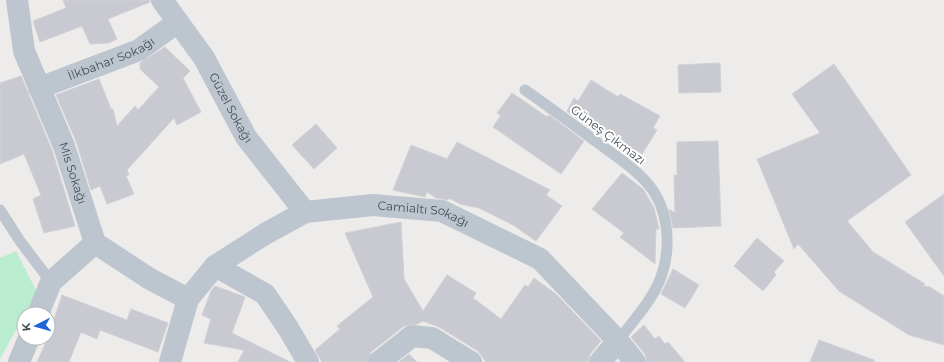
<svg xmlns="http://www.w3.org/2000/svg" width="944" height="362" viewBox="0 0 944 362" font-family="Montserrat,sans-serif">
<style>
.green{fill:#baecd0}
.building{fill:#c9cad1;stroke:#d0d1d7}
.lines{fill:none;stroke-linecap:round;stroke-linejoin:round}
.lane{stroke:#bdc5ce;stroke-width:11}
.street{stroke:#bdc5ce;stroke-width:22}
.labels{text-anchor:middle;stroke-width:4;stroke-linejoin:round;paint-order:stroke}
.street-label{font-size:12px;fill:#454e58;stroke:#fff}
</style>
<rect width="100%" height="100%" fill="#eeeceb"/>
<path class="green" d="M16,251l21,41 -37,67v-101z"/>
<path class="building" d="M63,0h87v2l-42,17 9,20 -8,4 -19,1 -8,-18 -42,16 -7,-21 33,-13z
M165,47l25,24 -7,7 18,34 -24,13 -3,-7 -47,52 2,5 -3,1 8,18 -27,10 -7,-18 -9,4 -15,-49 -20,-46 43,-16 12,30h2l4,17 18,-20 3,4 21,-23 -19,-18v-6z
M720,63l1,29 -42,1 -1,-28z
M834,64l77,111 -64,46 26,31 52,32 -2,2 7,1 14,9v49l-35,-10 -70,-44 -41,-47 -4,5 -37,-90 63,-26 -28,-39z
M21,76l31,74 23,76 -31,7 -11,-34 8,-4 -17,-41 -24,10v-81z
M591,80l27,17 2,-3 40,22 -7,12 4,2 -15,24 -46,-29 -4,5 -25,-19 7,-13 4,3z
M512,93l35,24 2,-2 35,26 -23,33 -68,-47 8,-12 -4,-2z
M316,124l21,24 -23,21 -22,-24z
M718,141l3,85 -48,2 -4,-19 6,4 -1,-38h3v-33z
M457,142l93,48 -4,5 16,11 -26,35 -23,-16 -34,-17 -19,-4 -11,-6 -1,2 -12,-2 -9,-6 -2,5 -32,-7 18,-45 36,14z
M622,173l21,16 11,19 5,21h-3l-1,35 -35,-27 4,-4 -32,-24z
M944,194v82l-39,-54z
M401,222l3,57 19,32 24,-36 29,18 -3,5 28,21 24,-34 3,2 6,-9 22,16 45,47 -11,13 -2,8h-102l-8,-11 -39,-24 -16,-6 -6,3 -13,2 -33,26 -4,10h-45l-7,-12 25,-21 -3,-3 36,-29 -28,-64z
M757,238l27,23 -10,11 2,3 -13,16 -29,-25z
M673,269l26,16 -14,23 -24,-14z
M215,286l30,11 -13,36 58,29h-52l6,-12 -40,-7 7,-24 -9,-4 9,-24z
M62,295l65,25 4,-11 37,14 -10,29 -58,-22 -3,9 -16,-7 -12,30h-32l11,-24z
M644,325l11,14 4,-3 6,8 3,-2 17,20h-38l-2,-8 -14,-17z
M819,340l55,20v2h-64z
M409,354l8,8h-18z"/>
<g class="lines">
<path class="lane" d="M525,90c23,16 46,33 69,50 18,14 39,26 54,44 22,26 24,67 11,98 -9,21 -27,40 -41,59
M0,210l20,31 31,41"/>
<g class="street">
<path id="s1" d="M17,0l7,51 40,95 31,97 55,36 38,20"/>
<path id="s2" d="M162,0l42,58 42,79 59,75"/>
<path id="s3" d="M39,88l100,-38 39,-28"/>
<path d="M215,266l50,28 23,34 20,34"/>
<path d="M38,314l13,-32 44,-39"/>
<path d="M19,362l10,-24"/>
<path id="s4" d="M170,362l18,-63 27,-33 50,-32 40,-22 68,-7 69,6 98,48 78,82 17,21"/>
<path d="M379,362l33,-26 20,2 39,24"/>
<path d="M600,362l18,-21"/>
</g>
</g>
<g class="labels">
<g class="street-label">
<text dy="4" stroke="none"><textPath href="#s3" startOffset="78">İlkbahar Sokağı</textPath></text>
<text dy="4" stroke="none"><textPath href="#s2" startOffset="128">Güzel Sokağı</textPath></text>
<text transform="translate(608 135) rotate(37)" y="4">Güneş Çıkmazı</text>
<text dy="4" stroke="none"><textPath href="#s1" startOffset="183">Mis Sokağı</textPath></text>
<text dy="4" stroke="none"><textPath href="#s4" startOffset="333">Camialtı Sokağı</textPath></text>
</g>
</g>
<g transform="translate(36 326) rotate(264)"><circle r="19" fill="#ffffff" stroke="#b5b8bc"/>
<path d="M0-3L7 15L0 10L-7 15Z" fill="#1e64d6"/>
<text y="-6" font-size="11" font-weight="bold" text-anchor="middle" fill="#454e58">K</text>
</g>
</svg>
